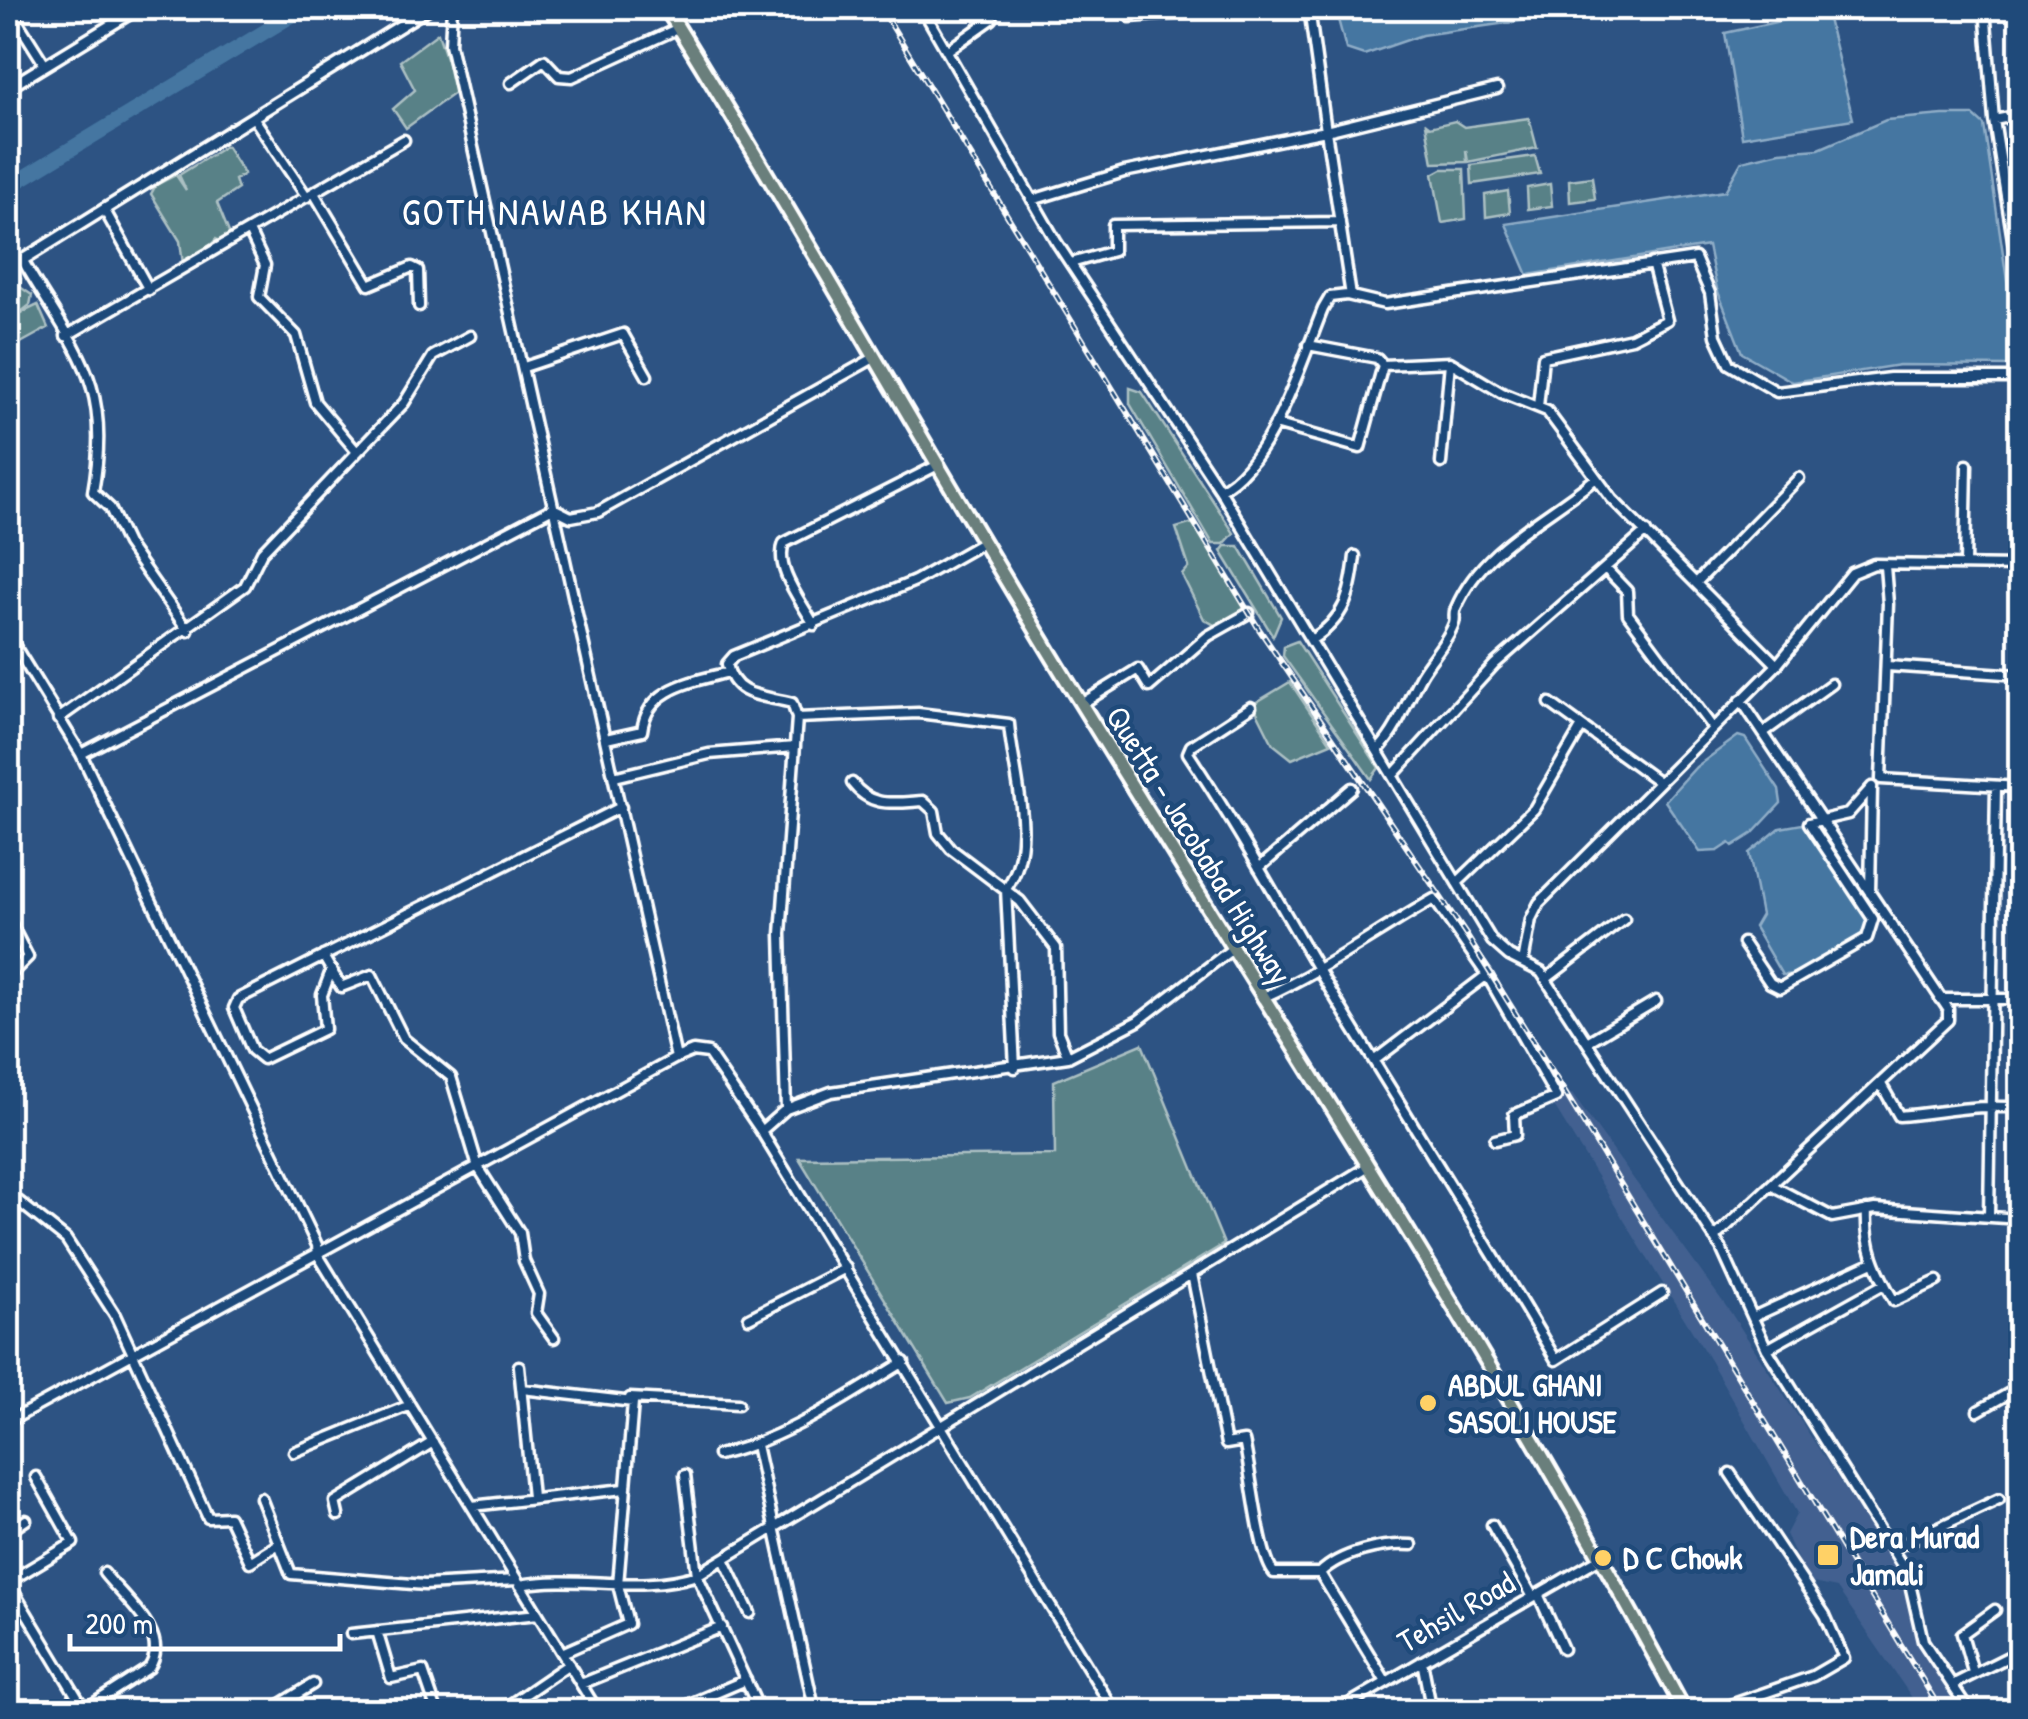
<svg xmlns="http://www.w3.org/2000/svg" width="2028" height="1719" viewBox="0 0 2028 1719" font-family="'Patrick Hand',sans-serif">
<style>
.built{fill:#426190}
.green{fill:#598187;stroke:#acc0c3;stroke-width:2.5}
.water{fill:#4476a1;stroke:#8fadc7;stroke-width:2.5}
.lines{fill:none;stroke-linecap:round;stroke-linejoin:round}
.river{stroke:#4476a1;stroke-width:15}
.minor-casing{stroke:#fff;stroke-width:15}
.tertiary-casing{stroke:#fff;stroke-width:16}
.trunk-casing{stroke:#fff;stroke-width:19}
.minor{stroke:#1f4a7a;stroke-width:8}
.tertiary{stroke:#1f4a7a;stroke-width:9}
.trunk{stroke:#6b7f7c;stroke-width:11}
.rail-casing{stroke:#fff;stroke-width:6}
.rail{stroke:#1f4a7a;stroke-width:2.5;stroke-dasharray:8;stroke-linecap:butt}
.poi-dot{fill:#ffd166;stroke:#1f4a7a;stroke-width:4}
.labels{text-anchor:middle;stroke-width:9;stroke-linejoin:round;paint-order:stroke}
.street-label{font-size:32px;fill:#fff;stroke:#1f4a7a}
.poi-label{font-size:32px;font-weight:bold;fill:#fff;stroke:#1f4a7a;text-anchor:start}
.quarter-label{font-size:38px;letter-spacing:2.5px;fill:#fff;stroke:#1f4a7a}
</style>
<rect width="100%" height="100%" fill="#2d5383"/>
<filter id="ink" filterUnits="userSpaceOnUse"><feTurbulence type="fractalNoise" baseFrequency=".01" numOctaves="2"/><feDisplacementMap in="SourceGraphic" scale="20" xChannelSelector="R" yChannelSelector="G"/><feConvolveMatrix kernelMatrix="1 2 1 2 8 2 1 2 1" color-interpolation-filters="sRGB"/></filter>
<g filter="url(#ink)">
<path class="built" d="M1572,1094l159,219 172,266 18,70 38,62h-38l-84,-123 -29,-6 -22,-48 11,-21 -86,-151 -159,-259z"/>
<path class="green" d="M438,33l19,58 -51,37 -13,-19 22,-19 -15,-29z
M1529,118l8,30 -69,14 -2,-12 1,12 -34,1 -7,-39 4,3 25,-6 9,6z
M226,146l18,28 -9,6 3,9 -21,14 15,37 -9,3 -7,-4 -16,19 -17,6 -3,-23 -29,-47 5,-9 20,-10 10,15 -7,-15z
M1535,156l5,18 -68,10 -1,-19z
M1442,169h22l2,50 -24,4 -9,-49z
M1592,177l3,22 -25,3 -1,-22z
M1550,184l2,22 -24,3 -1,-21z
M1508,191l2,22 -24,4 -1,-22z
M14,277l7,2 -1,8 12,8 -2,10 -13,10 21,-10 10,23 -40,22v-68z
M1130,388l12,4 92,141 -10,11h-11l-83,-140z
M1193,523l53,87 -28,17 -14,-8 -22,-44 7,-8 -13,-39z
M1225,546h14l42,71 -8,19 -52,-85z
M1297,641l82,127 -8,11 -88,-123 1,-10z
M1290,682l41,61 -39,16 -19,-15 -18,-36v-5z
M1142,1044l82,200 -254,154 -22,5 -149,-245 256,-3 -1,-74z"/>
<path class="water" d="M1335,8h228l1,7 -142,20 -58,20 -18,-6z
M1826,11l27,108 -111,18 -17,-104z
M1943,115h30l11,10 31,210 -1,31 -115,-1 -106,17 -51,-29 -25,-64 -9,-43 -180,29 -22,-51 219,-33 17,-30 38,-9 39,-3 67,-29z
M1738,736l7,2 34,52 2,13 -29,31 -19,12 -3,-3 -12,8 -18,1 -35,-51 31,-34z
M1802,824l68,97c-10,26 -61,54 -88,54l-28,-48 7,-12 -12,-62 31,-25z"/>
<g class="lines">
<path class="river" d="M8,187l296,-179"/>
<defs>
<path id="minor" d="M9,8l36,57
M452,8l-2,36 226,1014
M922,8l135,235 163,247 272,451 17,15 32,16 180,276 46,101 141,226 15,66 47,71
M1309,8l17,123 171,-42
M1985,8l9,112 26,164
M1130,17l129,-9
M948,50l44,-31 1,-11
M511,83l33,-23 15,16 13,1 107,-49
M253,117l54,80
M1994,120l26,-5
M314,193l55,92 43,-18 6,3 1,36
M1032,200l92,-28 202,-41 25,165
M104,209l45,81
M249,231l16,34 -6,32 37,38 19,67 42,50
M23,261c52,90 90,119 70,231l17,16 17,36 61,87
M1071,263l42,-12v-26l227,-3
M66,336l338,-196
M1308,345l69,13 6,7 67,-3 52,31 45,18 65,88 165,166
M524,367l99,-33 24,42
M1538,407l5,-50 89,-19 35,-18 -15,-57
M1275,424l85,24 23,-83
M1441,463l9,-101
M1220,490c51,-25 82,-130 103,-181l7,-12 17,-2 38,9 310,-46 15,35 6,43 13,28 48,28 113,-14h121l9,-8
M1965,565l2,-100
M1885,566l3,38 -7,175 139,8
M1605,568l22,23 1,23 84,113
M1698,581l101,-103
M814,625c-12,-23 -40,-56 -30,-82l154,-78
M8,635l73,119 236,491 1,10 280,457
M1311,640c34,-21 40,-46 44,-84
M1887,666l133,9
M1550,703l109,79
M1081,704l57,-35 11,18 59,-51 41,-23
M1251,707l-60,39 -3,7c61,91 111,188 169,281 67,108 134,216 199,326l106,-67
M797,718l-5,-15c-27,-8 -58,-4 -65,-39l7,-8 181,-75 69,-39
M58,719l187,-133 17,-34 142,-149 29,-47 37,-20
M1763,733l68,-49
M606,739l36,-8c5,-44 50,-49 87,-59
M1379,749c20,-21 28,-49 42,-74 10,-17 27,-34 33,-52 2,-7 -1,-8 2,-15 26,-62 93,-90 140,-130
M81,754l472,-246 18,9 27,-5 276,-154
M1394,774l101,-110 151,-132
M614,777l95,-23 86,-7
M852,783c19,25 41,20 71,18l11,10 4,22 13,16 69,52 36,47 2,84 10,25 70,-36 94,-72
M1259,868l93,-80
M1457,883l77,-74 47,-81
M1870,893l2,-106
M8,918l20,39 -20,20
M1743,943l27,40 10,5 87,-50 6,-19 -64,-96 39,-9 24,-27
M323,956l18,31 31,-12 32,64 47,38 27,90 42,66 4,28 15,33 -3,19 18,25
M1523,963l8,-44 8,-16 238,-238 75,-92 22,-9 146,2
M331,971l-9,24 3,34 -62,30 -11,-9 -18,-42 4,-9 383,-192
M1546,979l78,-60
M1262,998c61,-27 114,-66 172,-99l53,76 69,122 -42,18 1,20 -20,5
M1940,999h80
M1587,1042l69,-41
M1375,1060l112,-85
M1882,1086l17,30c40,-3 83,-13 121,-8
M786,1109l45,-17 237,-35
M761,1131l25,-22 -5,-175 16,-216 121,-5 91,11c4,51 30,119 -3,165l9,179
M1773,1186l59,31 43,-8 145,10
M8,1193l58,46 49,76 93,203 21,-1 21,45 27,-17
M1867,1210c-2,36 9,60 27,91l43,-20
M1989,1216l7,-430
M1714,1238l234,-218v-11l-207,-309
M1192,1274l34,170 18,-3c7,29 15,116 30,132h46l66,109
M1753,1317l120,-55
M749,1318l97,-50
M1767,1349l117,-65
M519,1366l13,131
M522,1389l111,13 -15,183 10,39 -66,29
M630,1398l108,6
M1978,1411l42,-24
M8,1422l668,-364 17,-7 15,2 53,78 354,581
M756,1445l59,267
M294,1452l116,-47
M718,1455c68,-16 127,-57 186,-93
M685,1475l12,100 61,132
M36,1477l37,66 -65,39 78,130
M261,1498l30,76 134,11 92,-5
M472,1506l152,-17
M338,1515l-3,-13 98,-60
M1492,1525l41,72
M8,1532l18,-12
M1892,1549l107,-50
M724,1559l26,54
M1320,1573c20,-20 63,-30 92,-28
M520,1585c60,-11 118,9 177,-10l670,-408
M1538,1594l25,55
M377,1631l14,47 32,-7 14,41
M351,1634l187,-20
M1422,1661l10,51
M1973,1672l-11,-38 33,-24
M581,1684l141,-57
M1952,1685l68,-34
M85,1709l64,-41c23,-34 -25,-69 -45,-95
M268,1712l45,-28
M499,1712l70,-48
M671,1712l75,-32
M1335,1712l267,-155
M1710,1712l103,-36 31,-18 -19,-43 -95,-142"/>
<path id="tertiary" d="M8,88l131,-80
M8,269l421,-261"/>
<path id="trunk" d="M666,8c144,231 275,470 419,702 204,331 417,658 600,1002"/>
</defs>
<use href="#minor" class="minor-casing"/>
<use href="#tertiary" class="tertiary-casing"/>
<use href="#trunk" class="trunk-casing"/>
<use href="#minor" class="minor"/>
<use href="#tertiary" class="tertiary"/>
<use href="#trunk" class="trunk"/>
<defs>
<path id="rail" d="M881,8l378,621 208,307 94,150 381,626"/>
</defs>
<use href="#rail" class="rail-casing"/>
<use href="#rail" class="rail"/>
</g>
</g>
<g class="poi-dot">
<circle cx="1428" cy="1403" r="10"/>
<rect x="1816" y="1543" width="24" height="24" rx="5"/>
<circle cx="1603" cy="1558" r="10"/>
</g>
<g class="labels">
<g class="street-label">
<text transform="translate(1199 845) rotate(58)" y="11">Quetta - Jacobabad Highway</text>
<text transform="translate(1456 1612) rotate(-30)" y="11">Tehsil Road</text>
</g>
<g class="poi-label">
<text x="1448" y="1396">ABDUL GHANI<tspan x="1448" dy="37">SASOLI HOUSE</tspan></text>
<text x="1850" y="1548">Dera Murad<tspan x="1850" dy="37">Jamali</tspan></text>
<text x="1623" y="1569">D C Chowk</text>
</g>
<g class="quarter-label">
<text x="555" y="225">GOTH NAWAB KHAN</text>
</g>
</g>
<rect width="2028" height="1719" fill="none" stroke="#1f4a7a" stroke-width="40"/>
<rect x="20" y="20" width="1988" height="1679" fill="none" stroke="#fff" stroke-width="4" filter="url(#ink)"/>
<path d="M70 1634v15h270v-15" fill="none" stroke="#ffffff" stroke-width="5"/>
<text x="85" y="1634" font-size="30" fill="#ffffff" stroke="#1f4a7a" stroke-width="8" paint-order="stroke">200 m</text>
</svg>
